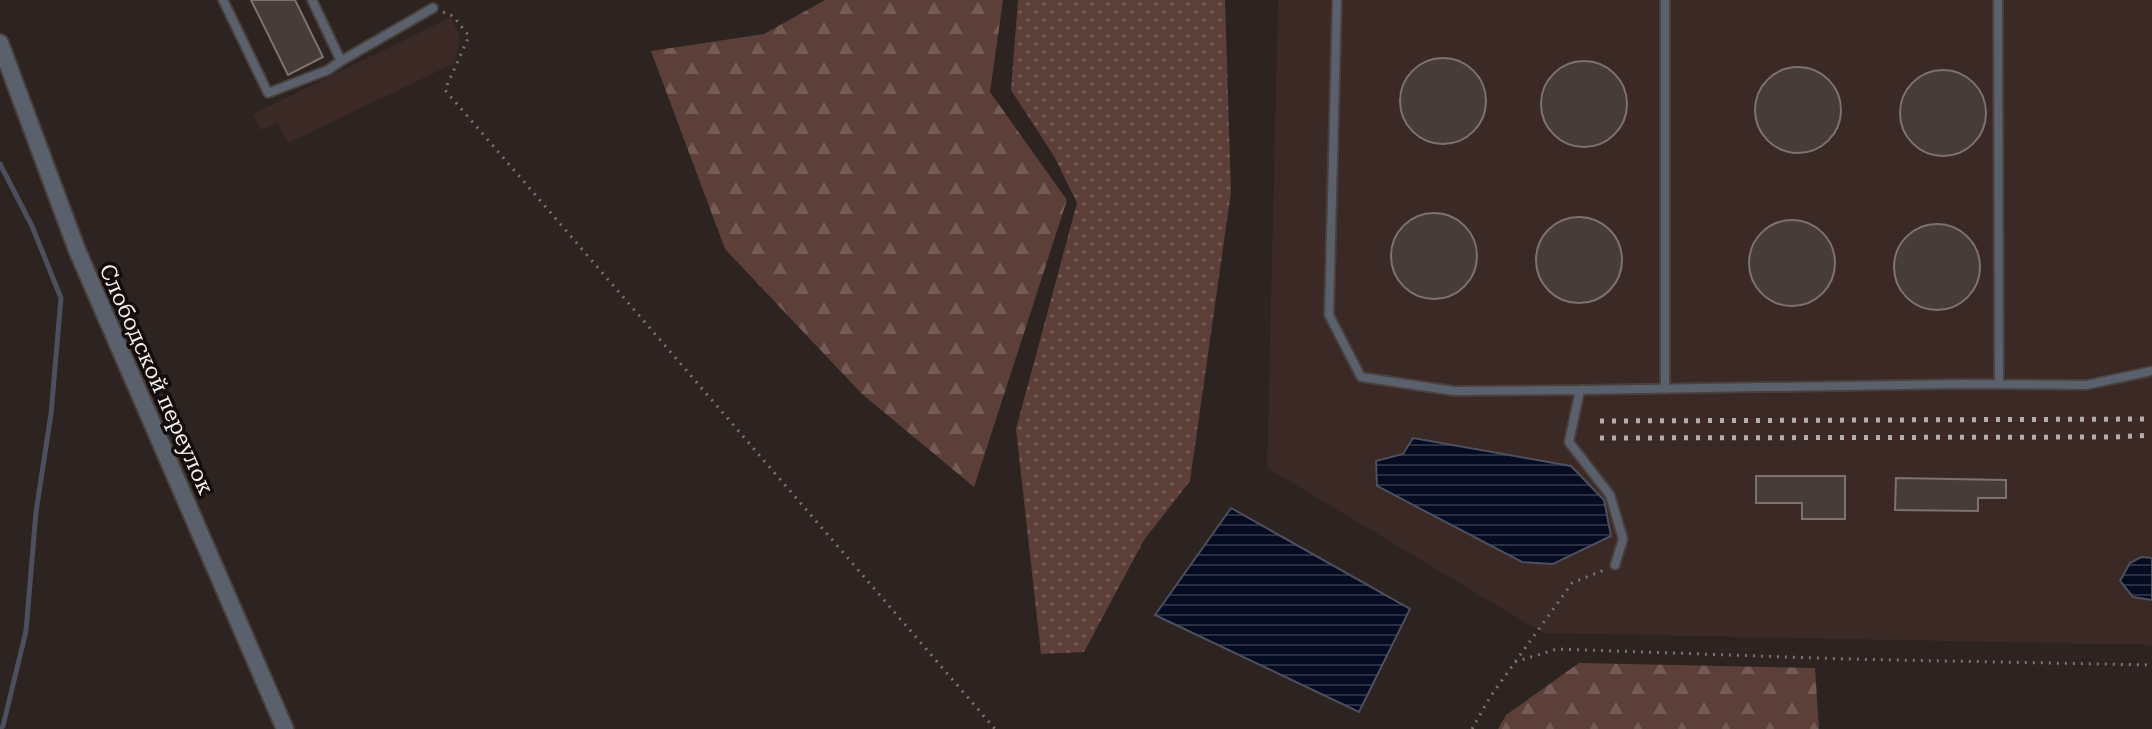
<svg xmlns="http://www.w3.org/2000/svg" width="2152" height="729" viewBox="0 0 2152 729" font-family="'Roboto Serif',serif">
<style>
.built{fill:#3a2925}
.grass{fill:url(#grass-dots)}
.forest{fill:url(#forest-firs)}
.water{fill:url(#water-rules);stroke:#4d4f5e;stroke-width:2}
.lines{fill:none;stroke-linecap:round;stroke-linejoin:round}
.stream{stroke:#4d4f5e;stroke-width:5}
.building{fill:#473c39;stroke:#7e726f;stroke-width:2}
.service-casing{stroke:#49403d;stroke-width:12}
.minor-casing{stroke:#49403d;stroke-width:20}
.path{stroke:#7b7270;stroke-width:3;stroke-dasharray:2 6;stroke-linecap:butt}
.service{stroke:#5b606d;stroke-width:8}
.minor{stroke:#5b606d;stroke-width:16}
.rail{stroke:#b5adab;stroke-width:5;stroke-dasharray:4 8;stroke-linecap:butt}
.labels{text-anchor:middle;stroke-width:7;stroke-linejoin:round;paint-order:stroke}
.street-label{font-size:22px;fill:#f6efed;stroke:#120d0c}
</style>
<defs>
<pattern id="grass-dots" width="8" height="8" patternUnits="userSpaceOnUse" patternTransform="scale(2)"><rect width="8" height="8" fill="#5c3f38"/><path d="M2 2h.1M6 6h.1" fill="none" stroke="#745b55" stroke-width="1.8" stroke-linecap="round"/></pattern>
<pattern id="forest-firs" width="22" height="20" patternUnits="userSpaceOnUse" patternTransform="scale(2)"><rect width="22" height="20" fill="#5c3f38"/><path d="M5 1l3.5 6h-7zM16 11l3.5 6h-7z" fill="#745b55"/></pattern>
<pattern id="water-rules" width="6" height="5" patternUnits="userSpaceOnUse" patternTransform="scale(2)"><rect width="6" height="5" fill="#050b21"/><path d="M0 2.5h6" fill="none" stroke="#2a2f42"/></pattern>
</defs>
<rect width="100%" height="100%" fill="#2d2320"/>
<path class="built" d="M1278,0h874v645l-609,-12 -276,-165z
M451,17l9,20 -5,26 -167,80 -10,-20 -17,7 -8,-16z"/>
<path class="grass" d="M1018,0h207l6,192 -41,289 -46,59 -60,112 -43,2 -25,-225 61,-226 -23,-47 -43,-66z"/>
<path class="forest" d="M825,0h178l-13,92 77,108 -93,287 -112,-93 -137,-145 -74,-198 113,-17z
M1579,663l236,5 4,61h-321l8,-14z"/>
<path class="water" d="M1413,438l158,28 33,34 7,36 -58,28 -31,-2 -145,-76 -1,-25 27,-7z
M1231,508l179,101 -51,103 -204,-97z
M2141,557l11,1v42l-19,-3 -13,-16 10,-18z"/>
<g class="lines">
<path class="stream" d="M0,164l32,62 29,72 -10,116 -15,98 -10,119 -23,95 -3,3"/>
</g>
<path class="building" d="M251,0h44l28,57 -35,18z
M1400 101a43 43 0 1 1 86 0a43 43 0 1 1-86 0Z
M1541 104a43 43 0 1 1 86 0a43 43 0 1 1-86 0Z
M1755 110a43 43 0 1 1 86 0a43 43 0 1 1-86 0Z
M1900 113a43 43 0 1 1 86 0a43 43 0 1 1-86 0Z
M1391 256a43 43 0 1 1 86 0a43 43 0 1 1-86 0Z
M1536 260a43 43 0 1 1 86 0a43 43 0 1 1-86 0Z
M1749 263a43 43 0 1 1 86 0a43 43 0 1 1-86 0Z
M1894 267a43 43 0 1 1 86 0a43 43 0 1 1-86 0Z
M1756,476h89v43h-43v-16h-46z
M1896,478l110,2v18h-28v13l-83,-1z"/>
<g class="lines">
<defs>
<path id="service" d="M223,0l45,93 60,-23 13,-9
M312,0l29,61 92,-53
M1337,0l-8,315 32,62 93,14 126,-1
M1665,0v389
M1998,0l1,384
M1615,565l8,-26 -13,-44 -41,-53 11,-52 381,-6 125,1 66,-14"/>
<path id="minor" d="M0,43l77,207 208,479"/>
</defs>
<use href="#service" class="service-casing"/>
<use href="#minor" class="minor-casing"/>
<path class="path" d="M443,12l10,4 16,20 -24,54 550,639
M1515,662l42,-13 288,10 307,6
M1472,729l18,-32 82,-114 32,-13"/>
<use href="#service" class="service"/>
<use href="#minor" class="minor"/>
<path class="rail" d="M1600,421l552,-2
M1600,438l515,-1 37,-2"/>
</g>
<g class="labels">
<g class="street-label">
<text transform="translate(157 379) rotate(66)" y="8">Слободской переулок</text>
</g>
</g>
</svg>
